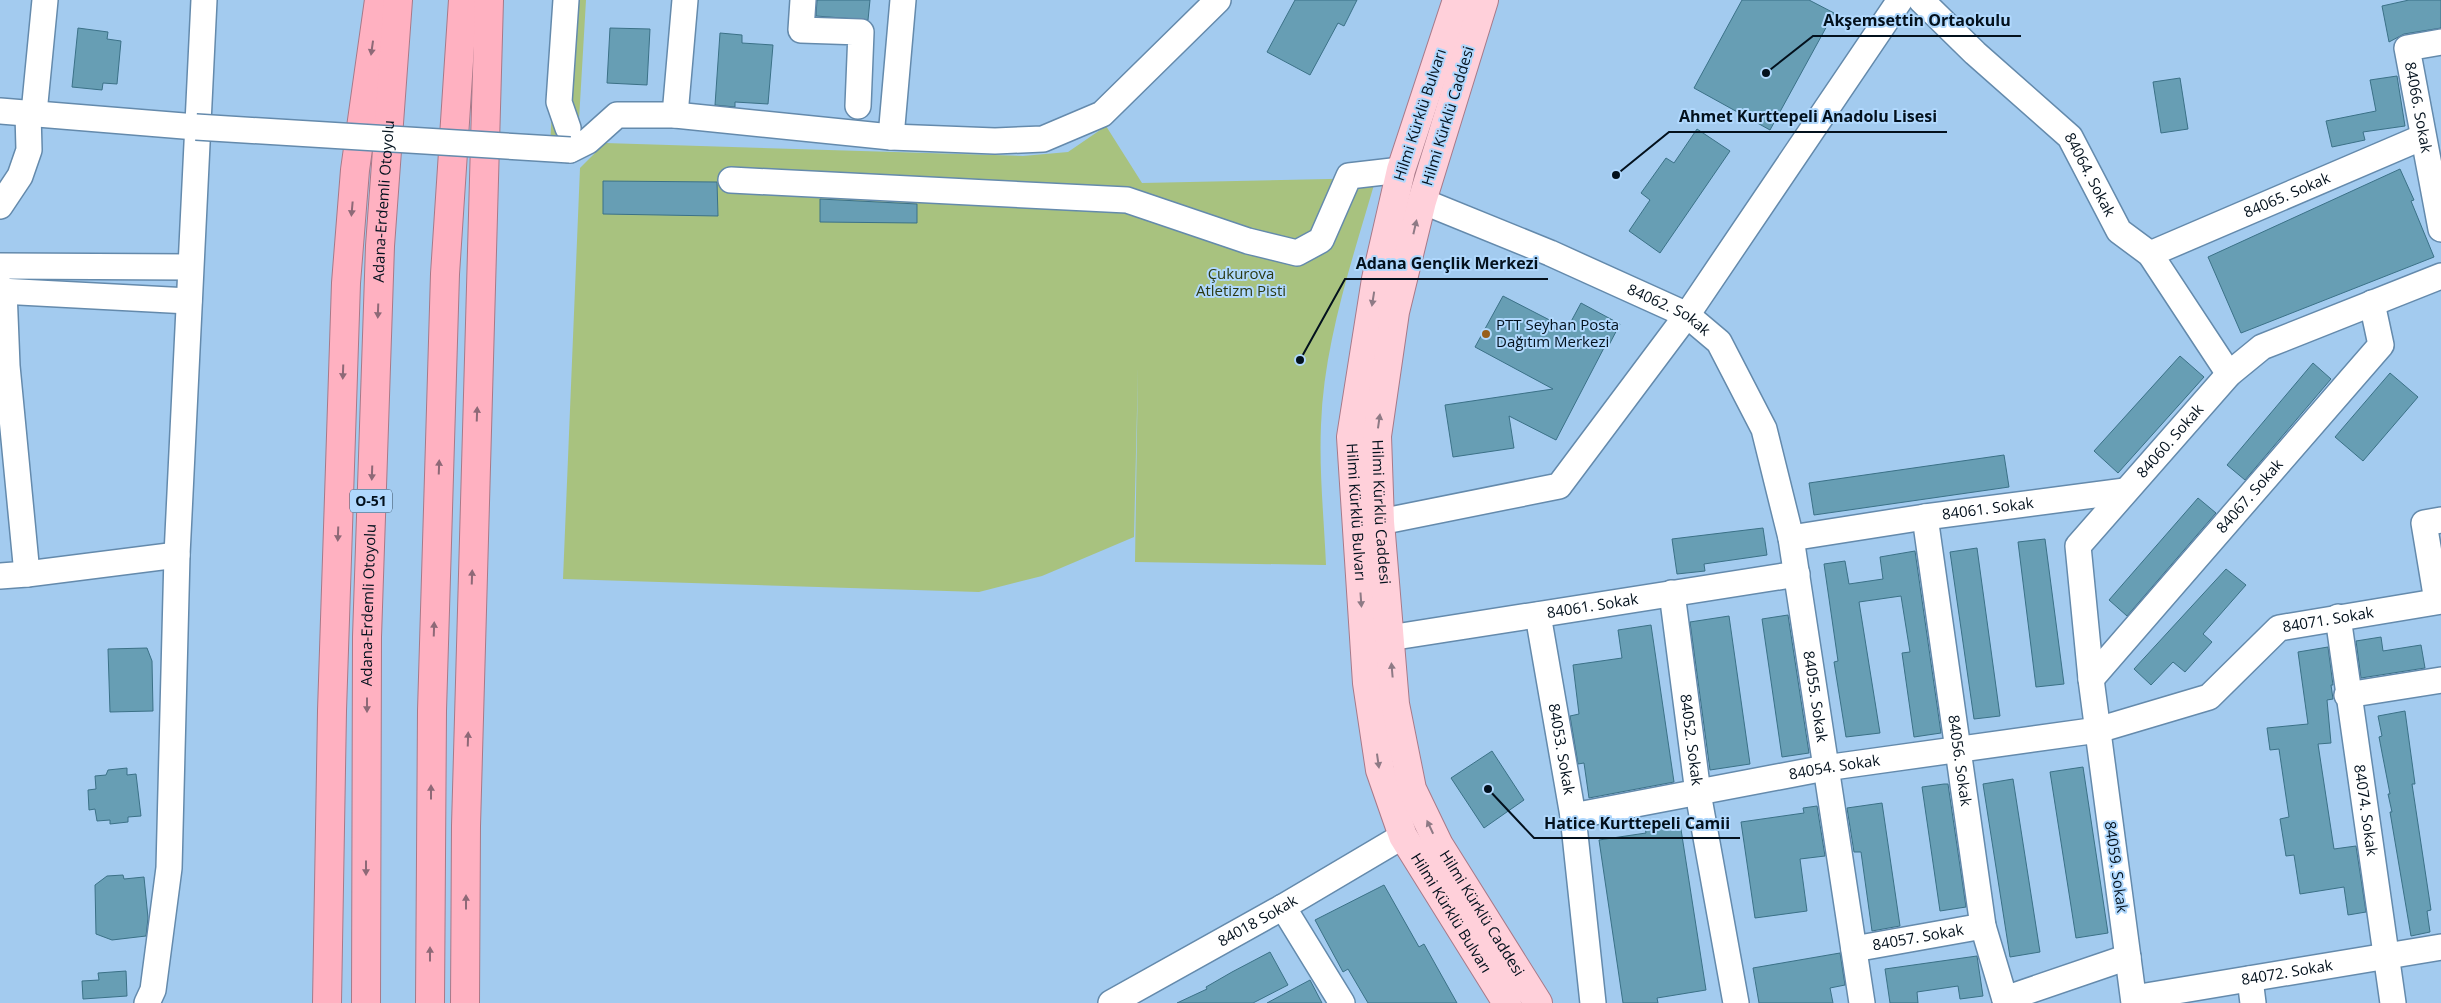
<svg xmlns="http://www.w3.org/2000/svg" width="2441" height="1003" viewBox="0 0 2441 1003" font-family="'Open Sans',sans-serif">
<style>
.green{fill:#a8c27f}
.building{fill:#679eb4;stroke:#3b7187}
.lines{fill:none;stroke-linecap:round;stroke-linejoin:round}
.minor-casing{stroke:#648aac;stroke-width:28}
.major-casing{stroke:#a77988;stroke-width:30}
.highway-casing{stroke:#a77988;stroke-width:30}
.minor{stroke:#fff;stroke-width:25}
.major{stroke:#ffd0da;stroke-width:28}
.highway{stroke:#ffb1c1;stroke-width:28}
.minor-bridge-casing{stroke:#648aac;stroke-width:28;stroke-linecap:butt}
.minor-bridge{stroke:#fff;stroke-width:25}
.oneway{fill:#8e6977}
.oneway2{fill:#8e7a85}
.poi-dot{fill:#985f1b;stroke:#b0d8fd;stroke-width:2}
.labels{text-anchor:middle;stroke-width:4;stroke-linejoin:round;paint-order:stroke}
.shield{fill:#b0d8fd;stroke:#374d60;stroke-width:1}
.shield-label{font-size:14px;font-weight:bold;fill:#03111d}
.street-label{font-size:15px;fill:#03111d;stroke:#b0d8fd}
.park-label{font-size:15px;fill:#2b3912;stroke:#b0d8fd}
.poi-label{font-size:15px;fill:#03111d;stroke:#b0d8fd;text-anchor:start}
.leader{fill:none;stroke:#03111d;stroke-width:2}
.callout-dot{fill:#03111d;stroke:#b0d8fd;stroke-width:2}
.callout-label{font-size:16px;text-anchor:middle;font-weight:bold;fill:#03111d;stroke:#b0d8fd;stroke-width:4;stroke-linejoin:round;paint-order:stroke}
</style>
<rect width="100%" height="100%" fill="#a3cbef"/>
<path class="green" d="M557,0h29l-8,137 -28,12z
M1106,126l36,57 234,-5c-23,80 -52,163 -55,247 -2,46 3,94 5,140l-191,-3 3,-194 -4,169 -92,39 -63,16 -416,-13 17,-411 25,-25 418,13 45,-4z"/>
<path class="building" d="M817,0h53l-2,20 -52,-4z
M1295,0h62l-13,26 -6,-3 -28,52 -43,-23z
M1742,0h67l25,13 -64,117 -76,-42z
M2409,0h32v28l-37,6 -15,8 -7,-36z
M78,28l30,4 -1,7 14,2 -4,43 -14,-1 -1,7 -30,-3z
M610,28l40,1 -3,56 -40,-2z
M720,33l22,2v8l31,2 -5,59 -33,-2v5l-20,-2z
M2397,76l8,50 -42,6 2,8 -33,7 -6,-26 50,-10 -6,-31z
M2180,78l8,51 -27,4 -8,-51z
M1697,129l33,22 -70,102 -31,-22 21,-31 -9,-7 25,-35 8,5z
M2400,169l14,31 -3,1 23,56 -193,76 -33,-76z
M603,181l114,1 1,34 -115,-2z
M820,199l97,5v19l-97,-1z
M1503,296l64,33 14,-26 39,21 -11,21 -3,-1 -50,96 -47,-24 5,32 -61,9 -8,-52 108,-16 -78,-42z
M2180,356l24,21 -86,96 -24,-22z
M2313,363l18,16 -86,101 -18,-15z
M2390,373l28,24 -55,64 -28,-24z
M2004,455l5,32 -195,28 -5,-32z
M2198,498l18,15 -89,103 -18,-16z
M1763,528l4,27 -63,9 1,7 -28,3 -5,-35z
M2045,539l19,145 -28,3 -18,-145z
M1977,548l23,168 -26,3 -24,-167z
M1915,551l26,182 -27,4 -12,-84 8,-1 -9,-56 -42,6 21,131 -34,4 -12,-75 4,-1 -14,-97 21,-3 4,23 34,-5 -3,-22z
M2226,569l20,16 -43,49 9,8 -27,30 -12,-10 -22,23 -17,-16z
M1788,615l21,138 -27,4 -20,-138z
M1729,616l21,148 -40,6 -20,-148z
M1651,625l23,157 -85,16 -5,-35 -6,1 -8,-48 9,-2 -6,-49 49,-7 -4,-28z
M2381,637l2,14 38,-6 4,23 -64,10 -5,-37z
M2328,647l5,38h-2l2,14 -6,1 4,43 -13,1 16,105 22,-3 10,66 -18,3 -4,-28 -44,7 -6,-39 -8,1 -6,-37 9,-2 -10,-68 -9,1 -3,-22 41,-4 -10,-72z
M147,648l5,13 1,50 -43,1 -2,-63z
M2405,711l10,73h-3l19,126 -4,1 3,21 -19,4 -21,-124h2l-4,-18h2l-11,-57 3,-1 -4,-20z
M1492,751l32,49 -40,28 -33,-50z
M2083,767l25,166 -32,5 -26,-166z
M127,768v7l9,-1 5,42 -13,1v5l-18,2v-4l-13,1 -2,-12 -6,1 -1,-20 8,-1 -1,-13 11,-1 2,-5z
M2013,779l27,173 -30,5 -27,-173z
M1944,784h4l18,123 -26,4 -18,-124z
M1882,803l18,123 -28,5 -11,-79h-7l-7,-44z
M1817,806l8,50 -25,3 7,52 -52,7 -14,-96 63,-9 -1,-5z
M1680,823l26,167 -49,8 1,5h-35l-24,-163 47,-7 -1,-5z
M123,875l1,4 20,-2 4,41 -2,18 -34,4 -16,-6 -1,-49 12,-9z
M1384,885l35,62 5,-3 33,59h-89l-20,-34 -5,3 -28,-52z
M1270,952l18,33 -35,18h-76l30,-14 -1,-2 26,-15z
M1840,953l5,32 -15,3 3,15h-74l-6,-35z
M1977,956l6,40 -23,3 -2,-13 -41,6 1,11h-28l-5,-34z
M126,971l1,25 -44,3 -1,-18 17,-1 -1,-7z
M1310,980l12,23h-55z"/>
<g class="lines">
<defs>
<g id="minor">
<path d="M566,0l-7,102 9,26"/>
<path d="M803,0l-2,30 60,2 -3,74"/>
<path id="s1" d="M1921,0l54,53 95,84 49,94 31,23 79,120"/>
<path id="s2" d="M2441,42l-34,6 34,181"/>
<path d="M0,111l196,16"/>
<path d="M34,113l11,-113"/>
<path d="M675,115l10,-115"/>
<path d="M891,137l12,-137"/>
<path d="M570,150l18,-9 29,-26h58l216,22 104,4 48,-2 59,-25 116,-114"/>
<path d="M731,180l396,20 121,41 49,12 24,-13 28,-64 52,-6"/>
<path id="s3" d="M1422,201l128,52 137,62 32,27 45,87 27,109 71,465"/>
<path d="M0,206l20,-30 9,-26 -1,-37"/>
<path id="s4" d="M2150,254l273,-117"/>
<path d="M0,266l190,1"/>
<path d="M0,287l4,3 3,76 20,208 -27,2"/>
<path d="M0,291l189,10"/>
<path id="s5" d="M1925,517l58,409 23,77"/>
<path d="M1380,522l179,-36 128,-171 213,-315"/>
<path id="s6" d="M1791,538l134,-21 200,-26"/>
<path d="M27,574l150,-19"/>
<path id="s7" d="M1672,593l26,200 38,210"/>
<path d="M2437,601l-13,-78 17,-3"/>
<path id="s8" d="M1538,615l35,201 20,187"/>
<path id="s9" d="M2338,617l55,386"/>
<path id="s10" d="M1389,638l408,-64"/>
<path id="s11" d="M2091,679l290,-334 -9,-42"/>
<path d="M2347,695l94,-15"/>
<path id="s12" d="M1573,816l252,-48 273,-38 111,-33 70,-69 162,-27"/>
<path d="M1283,907l59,96"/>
<path id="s13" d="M1854,949l129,-23"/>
<path d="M2250,979l3,24"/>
<path id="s14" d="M2134,998l307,-51"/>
<path d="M2005,999l123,-42"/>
<path d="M147,1003l6,-13 16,-122 8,-313 27,-555"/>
<path id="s15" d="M1111,1003l172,-96 120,-71"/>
<path id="s16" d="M2134,1003l-43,-324 -13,-133 151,-172 33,-27 179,-71"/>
</g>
<g id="major">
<path id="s17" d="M1457,0l-56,170 -25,109 -25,158 16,246 13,87 23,66 104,167"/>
<path id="s18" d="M1484,0l-62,201 -27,111 -18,124 3,86 15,182 17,85 27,56 99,158"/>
</g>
<g id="highway">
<path d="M327,1003l5,-292 14,-428 9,-113 24,-170"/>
<path id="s19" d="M366,1003l1,-366 13,-391 18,-246"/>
<path d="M430,1003l2,-292 13,-437 18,-274"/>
<path d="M465,1003l1,-177 23,-826"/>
</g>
</defs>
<use href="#minor" class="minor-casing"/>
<use href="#major" class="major-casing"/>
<use href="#highway" class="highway-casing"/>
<use href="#minor" class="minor"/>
<use href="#major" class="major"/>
<use href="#highway" class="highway"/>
<defs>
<path id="minor-bridge" d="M196,127l374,23"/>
</defs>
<use href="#minor-bridge" class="minor-bridge-casing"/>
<use href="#minor-bridge" class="minor-bridge"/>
</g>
<defs><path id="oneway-solid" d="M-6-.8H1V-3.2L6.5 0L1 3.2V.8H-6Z" transform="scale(1.25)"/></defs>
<g class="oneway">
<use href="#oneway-solid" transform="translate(372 48) rotate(98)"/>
<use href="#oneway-solid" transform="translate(352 209) rotate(95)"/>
<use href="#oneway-solid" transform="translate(378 311) rotate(92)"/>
<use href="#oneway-solid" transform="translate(343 372) rotate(92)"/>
<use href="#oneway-solid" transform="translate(477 414) rotate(-88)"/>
<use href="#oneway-solid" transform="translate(439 467) rotate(-88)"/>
<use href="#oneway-solid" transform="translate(372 473) rotate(92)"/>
<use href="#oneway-solid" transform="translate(338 534) rotate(92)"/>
<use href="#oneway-solid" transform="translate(472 577) rotate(-88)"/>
<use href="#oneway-solid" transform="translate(434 629) rotate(-88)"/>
<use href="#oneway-solid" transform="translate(367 705) rotate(90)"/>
<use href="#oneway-solid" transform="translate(468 739) rotate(-88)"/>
<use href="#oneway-solid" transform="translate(431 792) rotate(-90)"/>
<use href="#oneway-solid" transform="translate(366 868) rotate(90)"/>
<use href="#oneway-solid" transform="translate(466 902) rotate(-90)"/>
<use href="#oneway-solid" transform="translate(430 954) rotate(-90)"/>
</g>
<g class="oneway2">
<use href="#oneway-solid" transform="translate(1415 227) rotate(-77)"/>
<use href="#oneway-solid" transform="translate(1373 299) rotate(99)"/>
<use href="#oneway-solid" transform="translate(1379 421) rotate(-82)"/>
<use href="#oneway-solid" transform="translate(1361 600) rotate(86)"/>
<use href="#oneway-solid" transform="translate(1392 670) rotate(-95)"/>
<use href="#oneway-solid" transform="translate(1378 761) rotate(82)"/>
<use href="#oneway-solid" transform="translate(1430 827) rotate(-115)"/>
</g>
<circle class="poi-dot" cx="1486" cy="334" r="5"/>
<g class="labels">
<rect class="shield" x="350" y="489.5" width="42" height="23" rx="4"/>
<g class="shield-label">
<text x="371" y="506">O-51</text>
</g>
<g class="street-label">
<text dy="5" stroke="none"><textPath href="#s2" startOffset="95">84066. Sokak</textPath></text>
<text transform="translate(1420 115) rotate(-72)" y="5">Hilmi Kürklü Bulvarı</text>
<text transform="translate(1448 116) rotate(-73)" y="5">Hilmi Kürklü Caddesi</text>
<text dy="5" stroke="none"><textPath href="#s1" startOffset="245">84064. Sokak</textPath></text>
<text dy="5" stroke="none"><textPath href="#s4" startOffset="149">84065. Sokak</textPath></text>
<text dy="5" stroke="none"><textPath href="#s19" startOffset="802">Adana-Erdemli Otoyolu</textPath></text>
<text dy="5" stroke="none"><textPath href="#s3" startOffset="270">84062. Sokak</textPath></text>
<text dy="5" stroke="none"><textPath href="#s16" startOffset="600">84060. Sokak</textPath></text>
<text dy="5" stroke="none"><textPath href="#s11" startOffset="242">84067. Sokak</textPath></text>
<text dy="5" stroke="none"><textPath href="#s6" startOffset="199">84061. Sokak</textPath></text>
<text dy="5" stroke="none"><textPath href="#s17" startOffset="526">Hilmi Kürklü Bulvarı</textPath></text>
<text dy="5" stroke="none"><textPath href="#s18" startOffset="526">Hilmi Kürklü Caddesi</textPath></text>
<text dy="5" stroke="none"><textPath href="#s19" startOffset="398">Adana-Erdemli Otoyolu</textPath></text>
<text dy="5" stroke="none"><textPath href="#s10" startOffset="206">84061. Sokak</textPath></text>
<text dy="5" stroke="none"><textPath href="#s12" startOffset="796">84071. Sokak</textPath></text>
<text dy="5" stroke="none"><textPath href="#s3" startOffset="701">84055. Sokak</textPath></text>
<text dy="5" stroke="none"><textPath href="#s7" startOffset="148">84052. Sokak</textPath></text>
<text dy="5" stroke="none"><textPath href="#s8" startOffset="136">84053. Sokak</textPath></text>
<text dy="5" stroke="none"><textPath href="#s5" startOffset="246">84056. Sokak</textPath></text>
<text dy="5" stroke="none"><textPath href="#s12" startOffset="266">84054. Sokak</textPath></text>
<text dy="5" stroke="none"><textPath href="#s9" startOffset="195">84074. Sokak</textPath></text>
<text transform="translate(2116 867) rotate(82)" y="5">84059. Sokak</text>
<text dy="5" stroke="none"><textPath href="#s17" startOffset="946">Hilmi Kürklü Bulvarı</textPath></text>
<text dy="5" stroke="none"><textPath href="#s18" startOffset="948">Hilmi Kürklü Caddesi</textPath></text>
<text dy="5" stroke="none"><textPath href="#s15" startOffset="168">84018 Sokak</textPath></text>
<text dy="5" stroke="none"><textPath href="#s13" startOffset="65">84057. Sokak</textPath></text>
<text dy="5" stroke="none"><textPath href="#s14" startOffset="155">84072. Sokak</textPath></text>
</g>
<g class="park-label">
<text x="1241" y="279">Çukurova<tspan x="1241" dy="17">Atletizm Pisti</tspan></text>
</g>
<g class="poi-label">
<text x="1496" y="330">PTT Seyhan Posta<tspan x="1496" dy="17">Dağıtım Merkezi</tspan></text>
</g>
</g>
<path class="leader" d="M1766 73L1813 36H2021M1616 175L1669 132H1947M1300 360L1345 279H1548M1488 789L1534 838H1740"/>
<g class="callout-dot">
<circle cx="1766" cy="73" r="5"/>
<circle cx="1616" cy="175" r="5"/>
<circle cx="1300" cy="360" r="5"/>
<circle cx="1488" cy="789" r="5"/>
</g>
<g class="callout-label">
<text x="1917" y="26">Akşemsettin Ortaokulu</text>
<text x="1808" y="122">Ahmet Kurttepeli Anadolu Lisesi</text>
<text x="1447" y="269">Adana Gençlik Merkezi</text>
<text x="1637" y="829">Hatice Kurttepeli Camii</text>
</g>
</svg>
